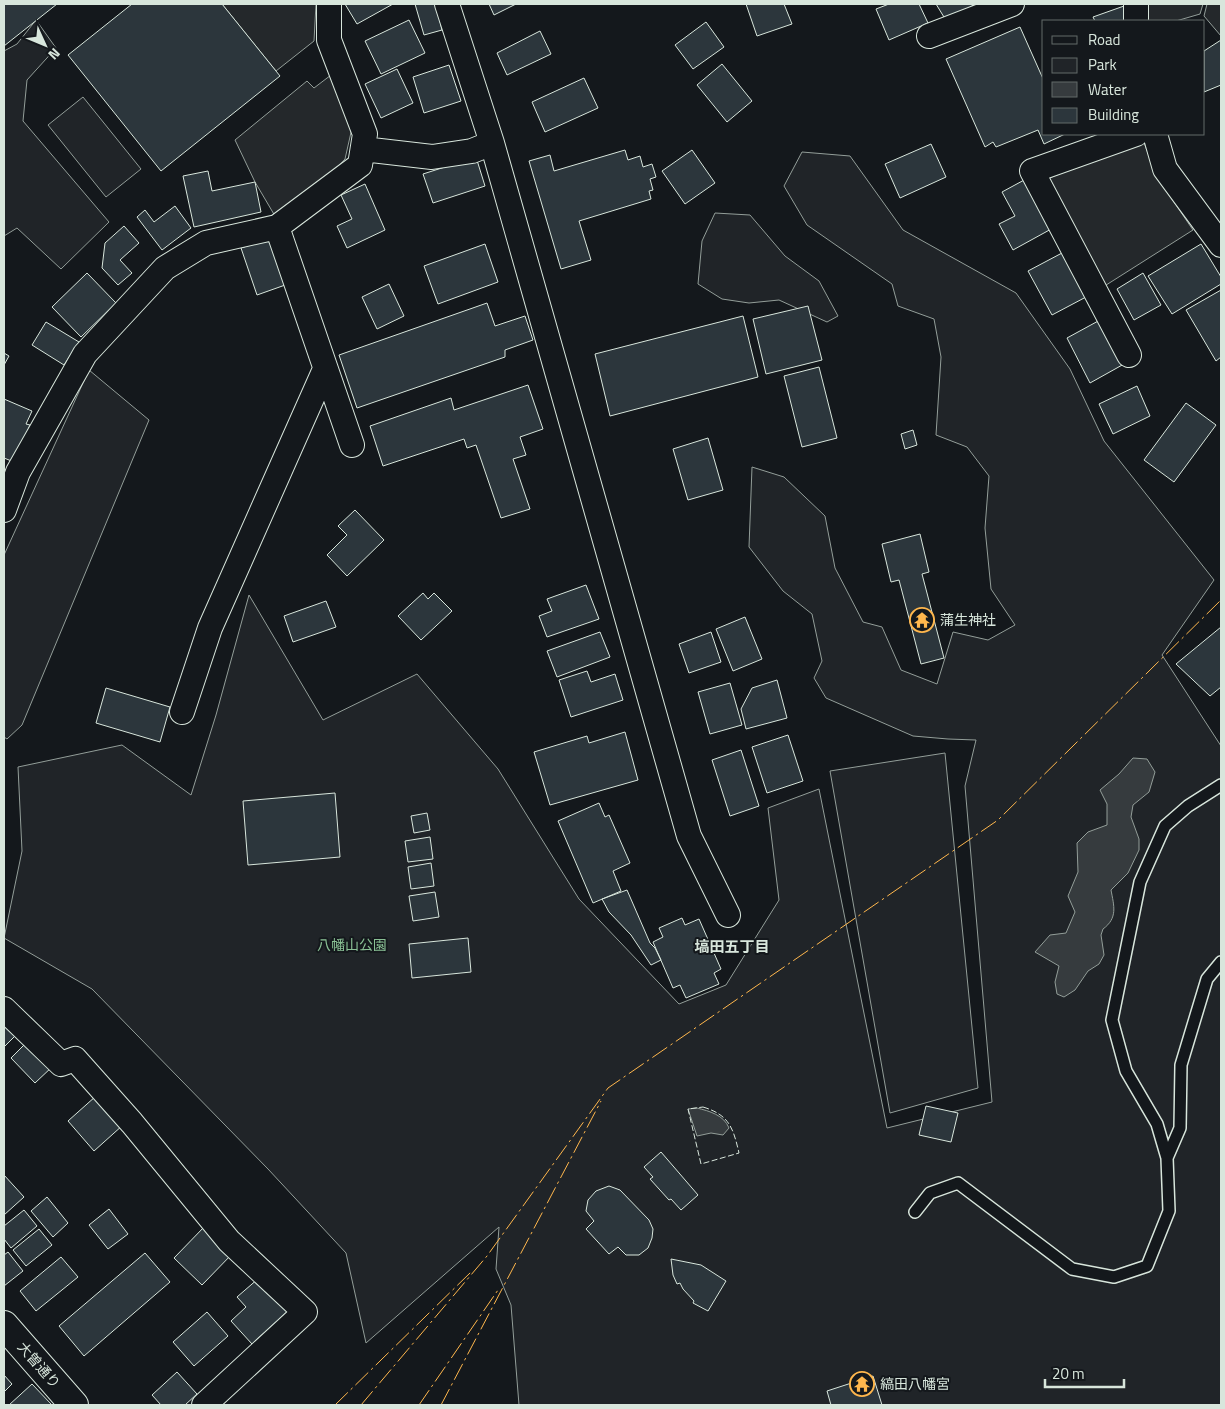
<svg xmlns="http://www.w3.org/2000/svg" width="1225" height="1409" viewBox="0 0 1225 1409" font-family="'Titillium Web','Noto Sans JP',sans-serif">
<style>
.green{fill:#202428;stroke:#939e99}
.parking{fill:#24282b;stroke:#939e99}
.water{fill:#363b3e;stroke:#939e99}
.building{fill:#2c363c;stroke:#d8e6dc}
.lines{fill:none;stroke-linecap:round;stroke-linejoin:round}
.lane-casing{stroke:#d8e6dc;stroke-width:14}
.street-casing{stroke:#d8e6dc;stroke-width:26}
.secondary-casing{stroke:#d8e6dc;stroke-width:30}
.lane{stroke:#14181c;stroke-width:11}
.street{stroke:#14181c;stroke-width:24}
.secondary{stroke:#14181c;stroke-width:28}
.fence{stroke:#d8e6dc;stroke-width:1;stroke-dasharray:6 2.5;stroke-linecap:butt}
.power{stroke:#ffb74d;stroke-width:1;stroke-dasharray:18 4 2.5 4;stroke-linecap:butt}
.labels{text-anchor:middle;stroke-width:4;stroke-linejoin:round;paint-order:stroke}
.poi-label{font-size:14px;fill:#d8e6dc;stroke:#14181c;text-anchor:start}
.park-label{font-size:14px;fill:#8ac095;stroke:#14181c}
.street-label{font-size:14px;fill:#d8e6dc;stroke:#14181c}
.neighbourhood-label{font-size:15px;font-weight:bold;fill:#d8e6dc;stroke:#14181c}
</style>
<rect width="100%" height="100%" fill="#14181c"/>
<path class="green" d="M36,20l20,28 -29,32 -4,41 86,101 -48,47 -44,-41 -13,8v-185l13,-7z
M83,97l58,72 -35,28 -58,-72z
M802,152l48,4 53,74 113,63 54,76 34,72 110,139 -52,75 59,91v659h-702l-8,-100 -15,-36 3,-42 -133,116 -20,-90 -78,-84 -176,-180 -88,-51 18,-87 -4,-84 104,-22 69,50 25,-80 33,-120 74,125 94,-46 81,95 81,130 100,105 47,-19 53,-85 -11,-92 51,-19 68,339 105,-26 -27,-316 11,-46 -28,-1 -35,-3 -87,-38 -12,-20 8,-17 -10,-47 -29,-23 -34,-44 3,-80 32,10 41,39 10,52 28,54 19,5 19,43 36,14 16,-52 35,8 27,-15 -24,-36 -6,-61 4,-52 -22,-29 -31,-12 5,-78 -7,-38 -36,-13 -6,-22 -85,-59 -23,-39z
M715,213l35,2 35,41 34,25 19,35 -11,6 -48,-22 -30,3 -27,-4 -24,-15 4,-43z
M89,370l60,50 -127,305 -15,14 -3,-2v-182z
M945,753l33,335 -88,25 -60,-342z"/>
<path class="parking" d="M222,4h94l-2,37 -38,30z
M1142,4h61l-3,10 -24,7h-33z
M1207,4h14v32l-17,-20z
M331,75l21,53 -7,31 -10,11 -60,46 -20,-34 -20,-42 72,-59 7,7z
M1143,140l14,37 36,53 -90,57 -56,-108z"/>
<path class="water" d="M1133,758l14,1 8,13 -6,20 -16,13 -2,12 8,22v11l-11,23 -17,17c3,16 7,28 -8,39l-2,6 3,20 -5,9 -11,7 -13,19 -11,7 -7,-3 -2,-12 4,-16 -24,-14 15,-17 16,-2 9,-21 -7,-16 10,-24 -1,-29 11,-11 19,-7v-21l-7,-14 19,-16z
M697,1108c12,3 27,7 32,20l-6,7 -12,-2 -14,3 -9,-27z"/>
<path class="building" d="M4,4h53l-53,42z
M132,4h90l58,72 -119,95 -93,-116z
M345,4h48l-36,20z
M415,4h21l6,26 -18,5z
M489,4h27l-22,11z
M746,4h38l8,20 -35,12z
M889,4h30l9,19 -39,17 -13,-31z
M936,4h39l-28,18z
M1124,6l4,15h-33l-2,-4z
M409,20l16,33 -44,21 -16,-33z
M706,22l18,25 -31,22 -18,-24z
M1020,27l24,54v53h21l-21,10 -6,-14 -42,17 -3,-5 -8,5 -39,-88z
M540,31l11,23 -44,21 -10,-22z
M1221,40v45l-17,7v-41z
M722,64l30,37 -25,21 -30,-37z
M449,65l12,36 -37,12 -11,-36z
M397,69l16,34 -32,15 -16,-34z
M584,78l14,30 -53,24 -13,-30z
M931,144l15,33 -46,21 -15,-34z
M625,150l3,10 12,-4 3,11 9,-3 4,13 -6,2 3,11 -4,1 2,8 -72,22 12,39 -30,9 -32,-108 21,-6 4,16z
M692,150l23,33 -30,21 -23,-33z
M476,157l9,29 -52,17 -10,-29z
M208,171l4,20 43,-9 6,30 -67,15 -11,-51z
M1026,179l27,49 -40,22 -14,-26 16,-8 -13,-24z
M365,184l20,46 -38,18 -10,-22 15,-7 -11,-24z
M175,206l16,22 -29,22 -25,-33 8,-7 9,12z
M124,226l15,17 -19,17 12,13 -14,12 -16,-17 3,-25z
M272,238l16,46 -31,11 -16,-47z
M485,244l13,38 -60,22 -14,-38z
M1201,244l20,33v7l-49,30 -24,-38z
M1062,253l24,44 -34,18 -24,-44z
M87,273l29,30 -35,34 -29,-30z
M1143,273l18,32 -27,15 -17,-31z
M389,284l15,32 -27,13 -15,-32z
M1221,290v67l-5,4 -30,-51z
M487,303l8,23 30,-10 8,24 -28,10v7l-148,51 -18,-53z
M808,306l14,54 -56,14 -13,-55z
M743,316l15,61 -148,39 -15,-62z
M1100,320l24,44 -34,19 -23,-45z
M46,322l33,20 -15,23 -32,-20z
M4,353l5,3 -5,9z
M819,367l18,71 -35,9 -18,-71z
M528,385l15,44 -23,8 6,18 -13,4 17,50 -29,9 -25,-73 -9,3 -3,-9 -81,27 -13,-40 81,-28 3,12z
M1137,386l13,30 -37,18 -14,-30z
M4,399l28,12 -6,13 4,1 -16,37 -10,-4z
M1186,403l30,22 -42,57 -30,-22z
M913,430l4,15 -12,4 -4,-15z
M708,438l15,52 -35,10 -15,-51z
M355,510l29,30 -37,36 -20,-21 20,-20 -9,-9z
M920,534l9,38 -7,2 22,84 -23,6 -22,-84 -8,2 -9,-38z
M586,585l13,34 -52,18 -8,-21 13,-5 -5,-12z
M423,593l5,6 6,-6 18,18 -31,29 -23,-24z
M326,601l10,26 -43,15 -9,-26z
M745,617l17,42 -29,12 -17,-42z
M1221,627v60l-11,9 -34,-32z
M600,632l10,25 -53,20 -10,-26z
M711,632l10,30 -32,11 -10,-29z
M587,671l4,11 24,-8 8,26 -52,17 -12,-37z
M777,680l10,38 -41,11 -5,-20 11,-21z
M730,683l12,42 -32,9 -12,-42z
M106,688l64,19 -10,35 -64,-19z
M625,732l13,48 -88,25 -16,-53 53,-16 2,7z
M788,735l15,46 -36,12 -15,-46z
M741,750l18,56 -29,10 -18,-56z
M335,793l5,64 -92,8 -5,-64z
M599,803l6,14 4,-2 21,48 -17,8 8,20 -28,12 -35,-82z
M427,813l3,17 -16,3 -3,-17z
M430,837l3,22 -25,3 -3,-21z
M431,863l3,23 -23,3 -3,-22z
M627,890l23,53 5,5 6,12 -10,5 -20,-30 -22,-23 -7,-13z
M435,892l4,25 -26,4 -4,-25z
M682,918l3,7 14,-6 22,50 -7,4 5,11 -33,14 -6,-13 -7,3 -20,-46 10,-5 -4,-9z
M468,938l3,34 -59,6 -3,-34z
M4,1022l12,13 -12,12z
M28,1041l25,25 -18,17 -24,-25z
M96,1096l27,29 -29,26 -26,-30z
M926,1106l32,7 -7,29 -32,-7z
M661,1152l37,43 -17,15 -10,-11 -2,1 -19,-21 3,-2 -9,-10z
M4,1175l20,22 -20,18z
M609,1186l11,4 29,30 4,9 -1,9 -4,10 -9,7h-13l-8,-8 -9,7 -23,-25 8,-8 -8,-10 2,-11 8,-9z
M47,1197l21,26 -15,14 -22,-26z
M109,1209l19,25 -20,15 -19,-24z
M24,1210l13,16 -26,22 -7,-9v-13z
M205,1226l28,27 -31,32 -28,-27z
M39,1229l13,16 -26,21 -13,-16z
M8,1252l15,19 -19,15v-31z
M145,1253l25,29 -86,74 -25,-30z
M61,1257l17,20 -42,34 -16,-20z
M671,1259l30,6 25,16 -18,30 -15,-8 1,-2 -11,-12 -3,-6 -3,1 -4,-9z
M259,1278l29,33 -36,33 -21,-23 15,-14 -9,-10z
M207,1312l21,24 -34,30 -21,-24z
M177,1372l20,22 -12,11h-24l-9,-10z
M4,1375l8,9 -8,8z
M873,1376l9,29h-51l-4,-14z
M32,1384l20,21h-43z"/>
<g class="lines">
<defs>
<path id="lane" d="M1167,1158l13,-30 1,-63 26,-86 14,-17
M915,1212l15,-19 28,-10 114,86 42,8 33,-11 22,-55 -2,-53 -10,-34 -31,-53 -14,-51 28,-138 25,-56 23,-20 33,-21"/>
<path id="street" d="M329,4v36l36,94 -5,31 -83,62 75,218
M447,4l45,139 197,693 39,79
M1136,4v17
M929,36l83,-32
M1155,134l10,35 56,76
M363,149l69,8 40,-6 20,-8
M1129,355l-97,-184 104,-37
M4,510l14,-38 67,-118 80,-86 41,-25 71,-16
M182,712l28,-84 115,-259
M4,1009l57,55 14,-5 57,64 97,118 76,71 -101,93"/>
<path id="secondary" d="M4,1325l70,80"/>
</defs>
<use href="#lane" class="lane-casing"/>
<use href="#street" class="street-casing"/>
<use href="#secondary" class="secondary-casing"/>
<use href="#lane" class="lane"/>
<use href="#street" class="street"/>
<use href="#secondary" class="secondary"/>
<path class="fence" d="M703,1107c26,8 30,20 36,46l-38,11 -13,-55z"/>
<path class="power" d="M335,1405l136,-133
M361,1405l126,-149 121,-168 390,-268 223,-220
M419,1405l79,-115
M441,1405l160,-304"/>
</g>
<defs>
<symbol id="temple-ring" viewBox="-11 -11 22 22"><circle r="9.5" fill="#14181c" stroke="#ffb74d" stroke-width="1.5"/><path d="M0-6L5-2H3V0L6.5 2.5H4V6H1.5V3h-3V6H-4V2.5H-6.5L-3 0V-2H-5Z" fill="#ffb74d"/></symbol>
</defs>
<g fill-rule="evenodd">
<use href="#temple-ring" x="908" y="606" width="28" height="28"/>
<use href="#temple-ring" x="848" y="1370" width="28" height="28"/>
</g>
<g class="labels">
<g class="poi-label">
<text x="940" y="625">蒲生神社</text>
<text x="880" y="1389">縞田八幡宮</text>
</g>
<g class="park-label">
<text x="352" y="950">八幡山公園</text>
</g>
<g class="street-label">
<text transform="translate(39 1365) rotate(49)" y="5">大曽通り</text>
</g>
<g class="neighbourhood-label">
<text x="732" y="952">塙田五丁目</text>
</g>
</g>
<rect width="1225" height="1409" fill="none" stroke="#d8e6dc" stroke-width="10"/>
<rect x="1042" y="20" width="162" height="115" fill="#14181c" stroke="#626a69"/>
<rect x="1052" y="36" width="25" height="8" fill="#14181c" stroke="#626a69"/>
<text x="1088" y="45" font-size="15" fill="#d8e6dc">Road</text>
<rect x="1052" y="58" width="25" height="15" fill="#202428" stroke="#626a69"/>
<text x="1088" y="70" font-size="15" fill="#d8e6dc">Park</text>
<rect x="1052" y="82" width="25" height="15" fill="#363b3e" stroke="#626a69"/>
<text x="1088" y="95" font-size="15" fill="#d8e6dc">Water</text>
<rect x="1052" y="108" width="25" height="15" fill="#2c363c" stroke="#626a69"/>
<text x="1088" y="120" font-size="15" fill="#d8e6dc">Building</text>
<g transform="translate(45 45) rotate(134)" stroke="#14181c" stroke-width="4" paint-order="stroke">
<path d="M0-4L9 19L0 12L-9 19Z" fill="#d8e6dc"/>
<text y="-8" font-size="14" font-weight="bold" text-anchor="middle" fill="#d8e6dc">N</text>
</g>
<path d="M1045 1379v8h79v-8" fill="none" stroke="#d8e6dc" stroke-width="2.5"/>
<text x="1052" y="1379" font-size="15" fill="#d8e6dc" stroke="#14181c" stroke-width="4" paint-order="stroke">20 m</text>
</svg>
